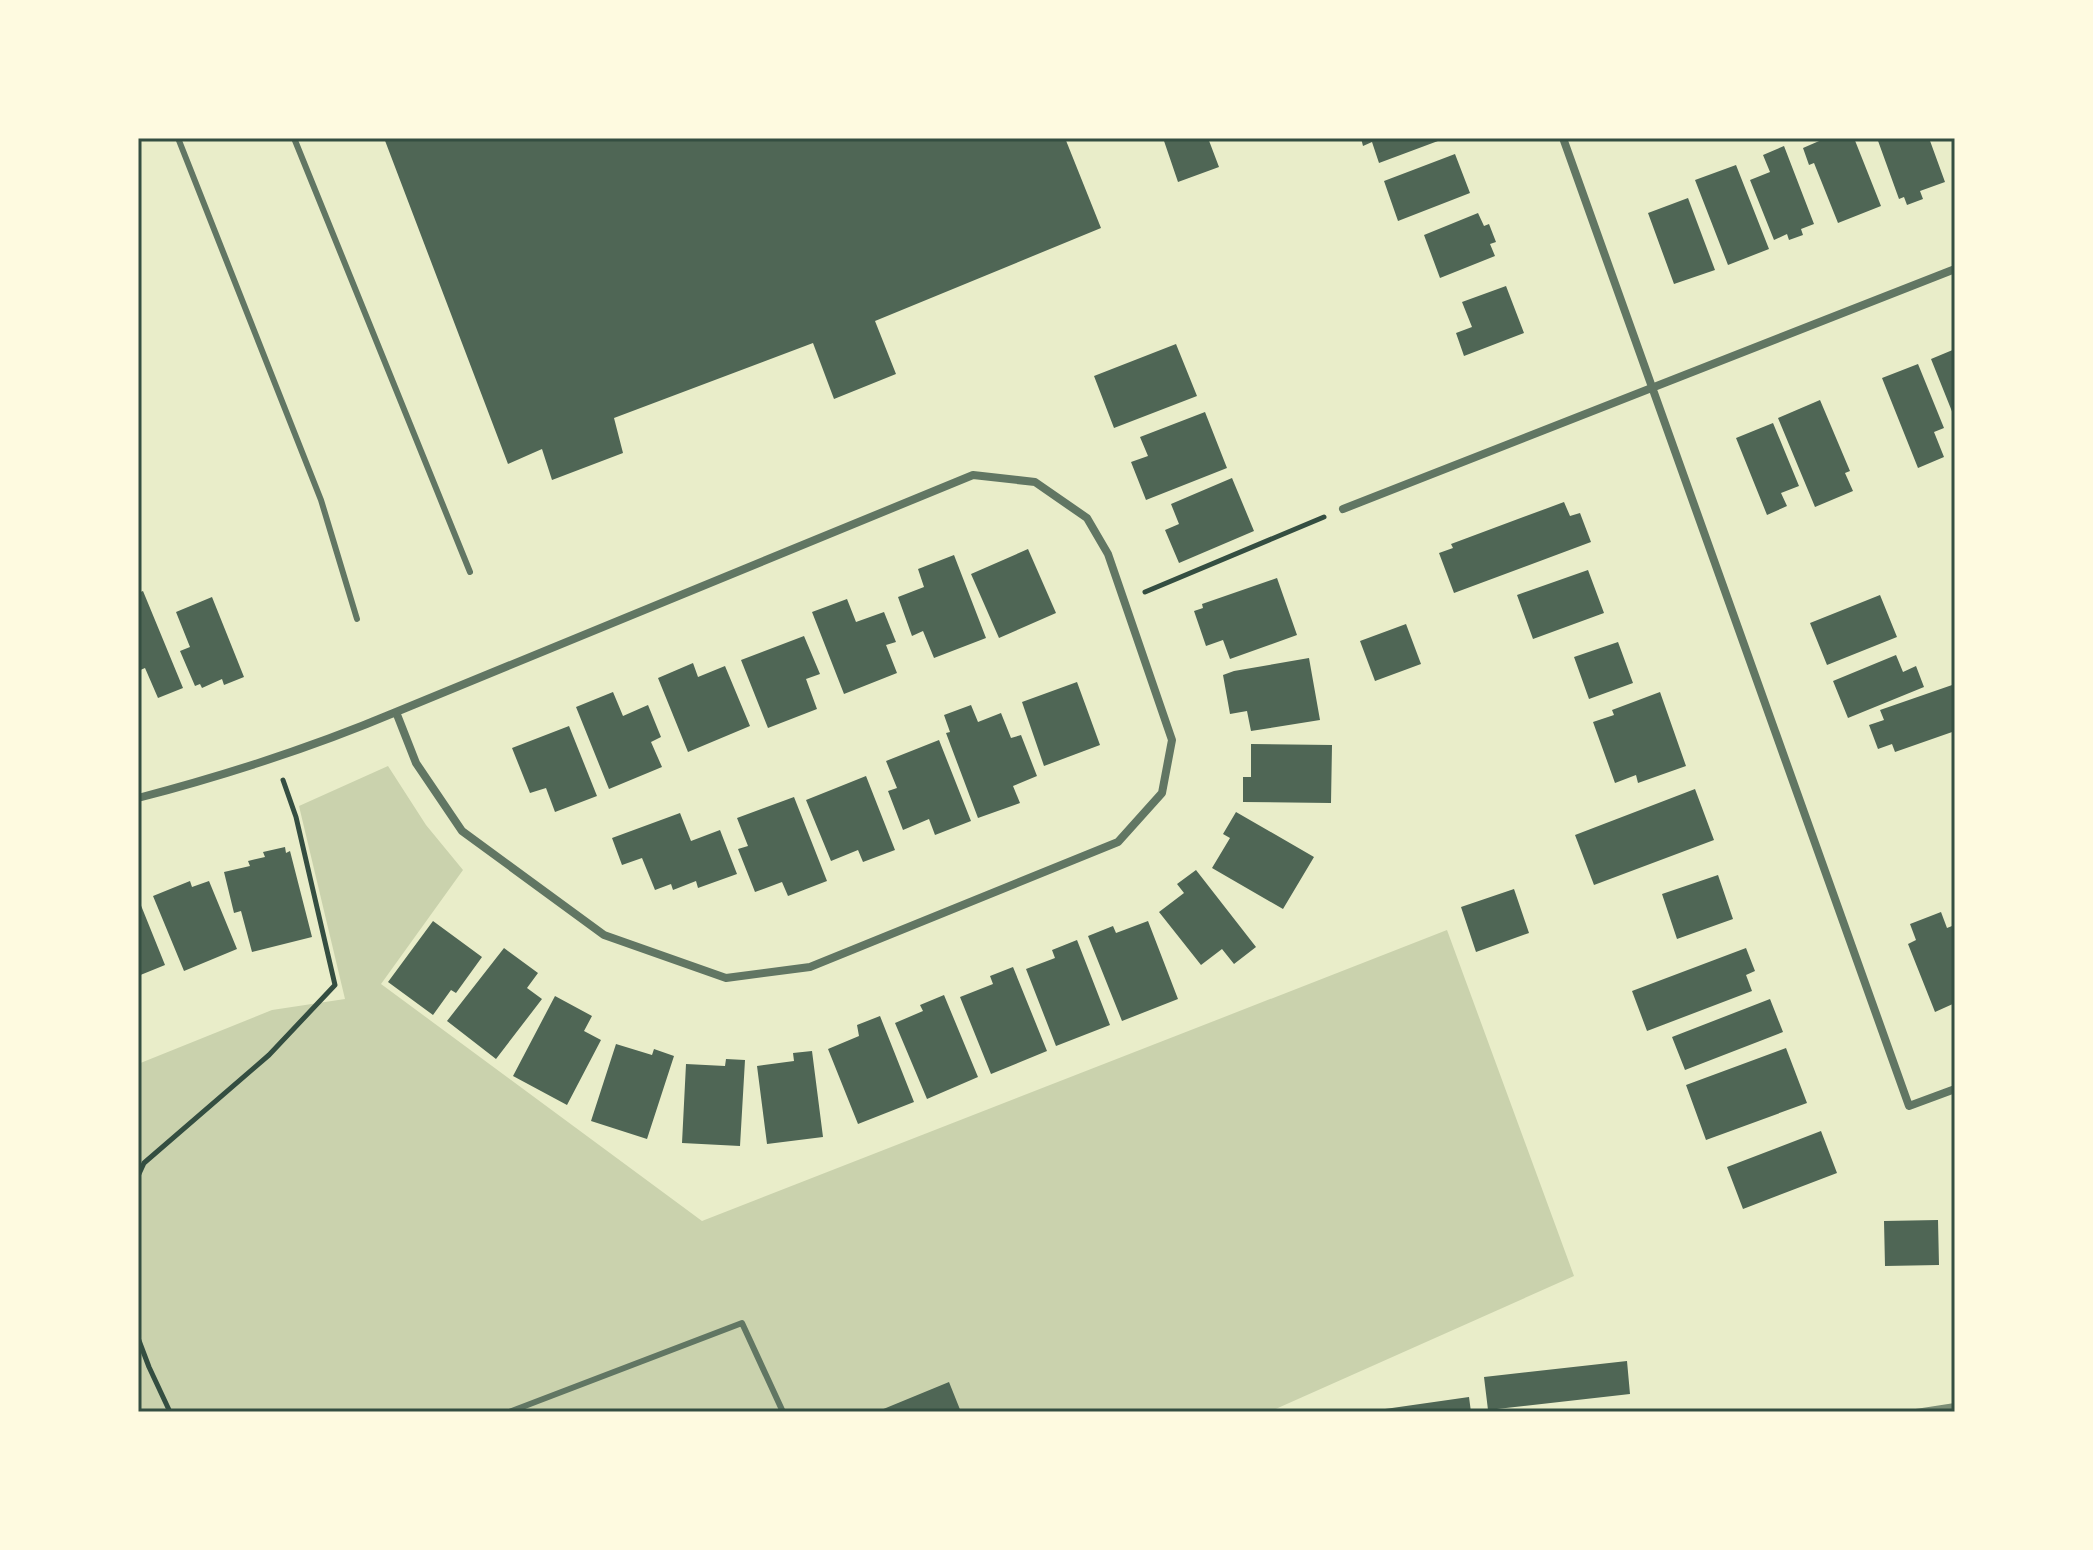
<svg xmlns="http://www.w3.org/2000/svg" width="2093" height="1550" viewBox="0 0 2093 1550" font-family="'Titillium Web',sans-serif">
<style>
.green{fill:#cad2ad}
.building{fill:#4f6655}
.lines{fill:none;stroke-linecap:round;stroke-linejoin:round}
.path{stroke:#344e41;stroke-width:5}
.service{stroke:#617663;stroke-width:6}
.minor{stroke:#617663;stroke-width:8}
.rail{stroke:#7c8e77;stroke-width:6}
.neatline{fill:none;stroke:#344e41;stroke-width:3}
</style>
<rect width="100%" height="100%" fill="#e9edc9"/>
<path class="green" d="M388,766l38,59 37,45 -82,114 321,237 745,-291 127,346 -305,136h-1131v-348l134,-54 73,-11 -46,-193z"/>
<path class="building" d="M384,138h681l36,90 -226,93 21,53 -62,25 -21,-56 -199,75 9,35 -71,27 -10,-31 -34,15z
M1163,138h45l11,29 -41,15z
M1361,138h85l-67,25 -7,-21 -9,4z
M1826,138h28l27,68 -43,17 -24,-60 -5,2 -6,-17z
M1877,138h52l16,44 -25,9 3,8 -16,6 -3,-8 -5,2z
M1784,146l30,78 -13,5 2,6 -14,5 -2,-6 -13,6 -24,-60 20,-8 -7,-17z
M1455,154l15,39 -72,28 -14,-40z
M1736,165l33,84 -41,16 -33,-85z
M1688,198l27,72 -41,14 -26,-71z
M1478,213l6,13 5,-2 7,18 -6,2 5,12 -55,22 -16,-43z
M1506,286l18,47 -60,23 -8,-23 16,-6 -10,-25z
M1176,344l21,52 -83,32 -20,-52z
M1955,349v70l-24,-60z
M1918,364l26,64 -10,4 10,25 -26,11 -36,-90z
M1820,400l30,71 -5,2 8,18 -38,16 -37,-89z
M1205,412l22,56 -81,32 -15,-38 17,-6 -8,-19z
M1773,423l26,63 -18,7 6,13 -20,9 -31,-77z
M1232,478l22,53 -75,32 -14,-33 14,-6 -8,-20z
M1564,502l6,14 10,-3 11,29 -137,51 -15,-40 14,-5 -2,-4z
M1028,549l28,64 -57,25 -28,-64z
M954,555l32,83 -52,20 -11,-27 -11,5 -14,-39 26,-10 -6,-18z
M1588,570l16,43 -71,26 -16,-44z
M1277,578l20,57 -67,24 -7,-19 -17,6 -12,-35 9,-3 -1,-4z
M143,591l40,97 -25,10 -13,-30 -7,3v-78z
M1880,595l17,42 -70,28 -17,-42z
M212,597l32,80 -20,8 -2,-6 -20,9 -2,-4 -5,2 -15,-35 10,-4 -14,-35z
M847,599l9,23 28,-10 12,30 -10,3 11,28 -53,21 -32,-82z
M1406,624l15,40 -46,17 -15,-40z
M804,636l16,38 -14,5 11,30 -49,19 -27,-68z
M1618,642l15,41 -44,16 -15,-42z
M1896,655l7,17 13,-6 8,21 -76,31 -15,-37z
M1309,658l11,62 -69,11 -4,-20 -17,3 -7,-39 11,-4z
M693,663l5,14 27,-11 25,60 -62,26 -30,-74z
M1077,682l23,63 -56,21 -22,-64z
M1955,684v47l-60,21 -3,-8 -14,5 -9,-24 15,-5 -4,-10z
M613,692l10,24 25,-11 13,32 -10,5 11,25 -53,22 -33,-82z
M1660,692l26,74 -48,17 -2,-8 -21,8 -22,-61 21,-7 -2,-5z
M971,705l7,17 23,-9 10,25 10,-3 16,41 -24,10 7,17 -42,15 -32,-85 4,-1 -6,-17z
M569,726l28,70 -42,16 -9,-24 -16,5 -18,-45z
M939,740l32,81 -36,14 -6,-16 -26,11 -15,-39 9,-3 -11,-27z
M1251,744l81,1 -1,58 -88,-1v-25h8z
M866,776l29,74 -32,12 -5,-12 -27,11 -25,-61z
M1695,789l19,51 -120,45 -19,-50z
M794,797l33,84 -39,15 -6,-14 -27,10 -17,-43 10,-3 -11,-28z
M1236,812l78,45 -31,52 -71,-41 18,-30 -7,-4z
M680,813l11,28 29,-11 17,44 -39,14 -2,-7 -23,9 -2,-6 -16,6 -13,-32 -20,7 -10,-27z
M285,847l1,6 4,-2 22,86 -60,15 -11,-41 -7,2 -10,-41 26,-6 -2,-5 17,-4 -2,-5z
M1196,870l60,77 -22,17 -12,-15 -21,16 -42,-53 25,-19 -7,-9z
M1718,875l15,44 -56,20 -15,-45z
M190,881l2,6 17,-6 28,68 -53,22 -31,-75z
M1514,889l15,44 -53,19 -15,-45z
M138,898l27,67 -27,11z
M1941,912l6,16 5,-2 3,7v70l-20,9 -27,-68 8,-4 -6,-16z
M433,921l49,36 -26,36 -5,-3 -18,25 -45,-33z
M1148,921l30,78 -56,22 -34,-85 25,-10 3,7z
M1077,940l33,85 -54,21 -30,-77 29,-11 -3,-8z
M504,948l34,25 -11,15 15,11 -46,60 -49,-38z
M1746,948l9,23 -9,4 6,16 -105,40 -15,-40z
M1013,967l34,84 -56,23 -31,-77 33,-13 -3,-8z
M944,995l34,82 -51,22 -32,-76 28,-12 -3,-6z
M555,996l37,20 -8,15 17,9 -34,65 -54,-29z
M1770,999l13,33 -98,38 -13,-33z
M880,1016l34,86 -56,22 -30,-75 31,-13 -2,-11z
M616,1044l36,11 2,-6 20,7 -27,83 -56,-18z
M1786,1048l21,55 -101,37 -20,-55z
M812,1051l11,86 -56,7 -10,-78 37,-5 -1,-8z
M726,1059l19,1 -5,86 -58,-3 4,-79 39,2z
M1821,1131l16,42 -94,36 -16,-42z
M1938,1220l1,45 -54,1 -1,-45z
M1627,1361l3,33 -142,16 -4,-33z
M949,1382l12,30h-79l-1,-2z
M1469,1397l2,15h-93v-2z"/>
<g class="lines">
<path class="path" d="M1145,592l179,-75
M138,1176l6,-13 125,-108 66,-70 -39,-168 -13,-37
M138,1338l11,29 21,45"/>
<path class="service" d="M178,138l143,362 36,119
M294,138l176,434
M509,1412l233,-89 41,89"/>
<path class="minor" d="M1563,138l346,968 46,-17
M1343,509l612,-240
M138,798c88,-23 175,-51 258,-86l577,-237 62,7 52,36 21,36 64,186 -10,53 -44,49 -308,125 -84,11 -122,-43 -142,-104 -46,-68 -20,-51"/>
<path class="rail" d="M1916,1412l39,-6"/>
</g>
<rect width="2093" height="1550" fill="none" stroke="#fefae0" stroke-width="280"/>
<rect x="140" y="140" width="1813" height="1270" class="neatline"/>
</svg>
